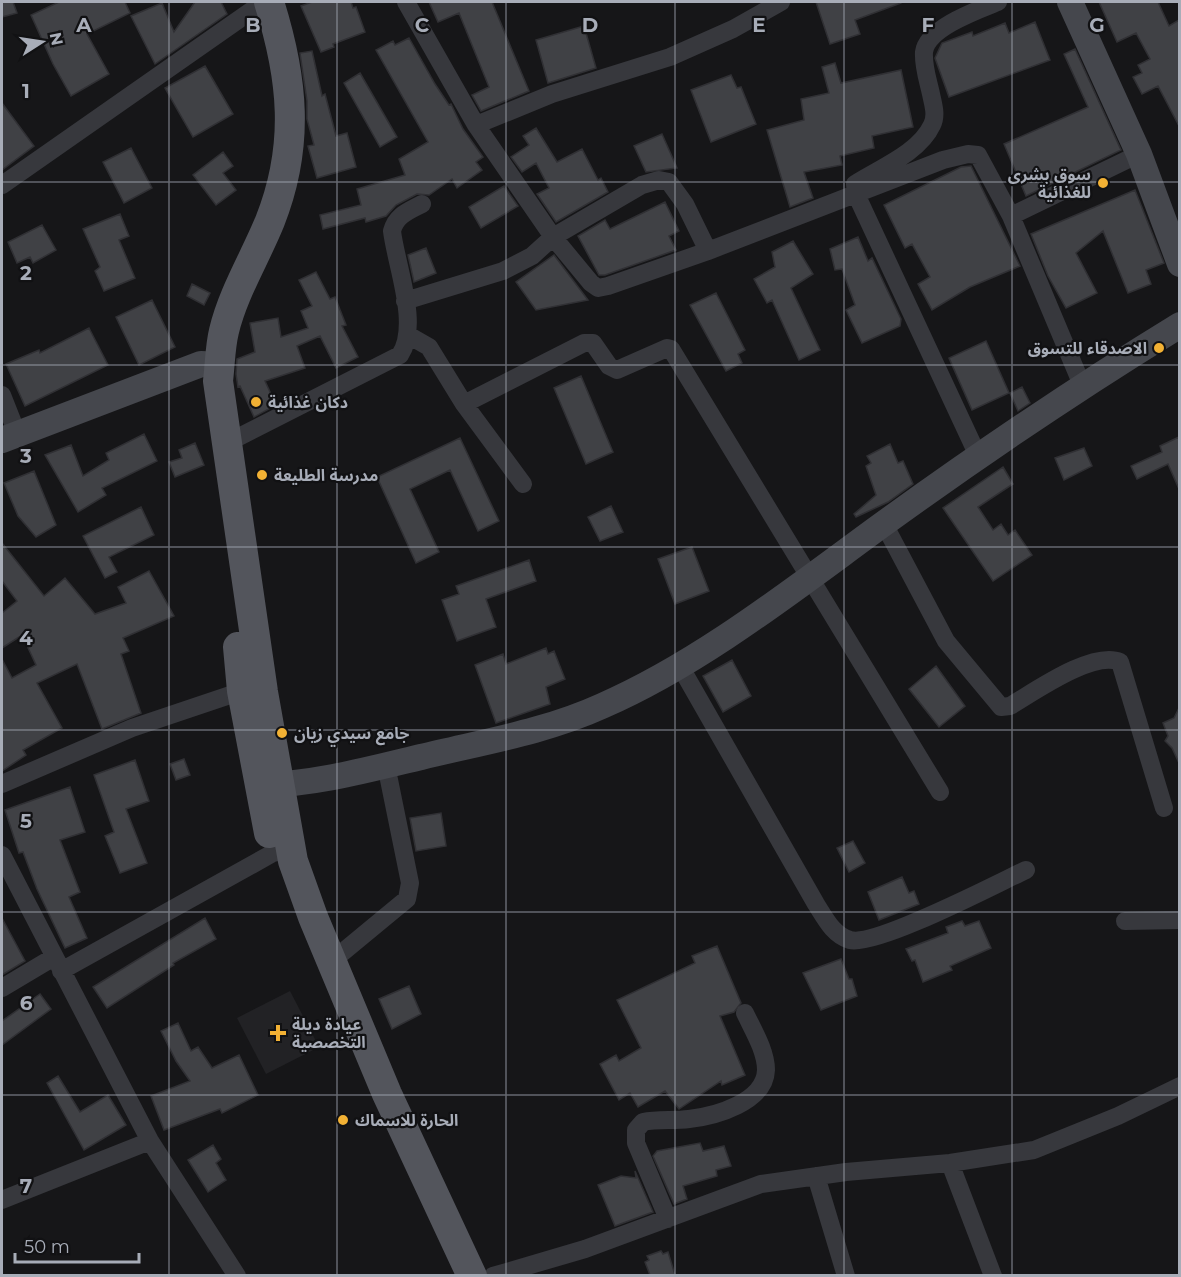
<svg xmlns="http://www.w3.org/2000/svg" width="1181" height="1277" viewBox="0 0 1181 1277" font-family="Montserrat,'Noto Sans Arabic',sans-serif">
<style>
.built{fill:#222225}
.building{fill:#404145;stroke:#303034;stroke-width:1.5}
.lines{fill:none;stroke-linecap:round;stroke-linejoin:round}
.street{stroke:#37383d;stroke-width:18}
.secondary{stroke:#45474d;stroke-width:26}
.primary{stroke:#53555c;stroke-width:30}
.grid{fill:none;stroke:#a8adb8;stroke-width:1.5;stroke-opacity:0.55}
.poi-dot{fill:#f2b134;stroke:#111113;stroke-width:2}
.labels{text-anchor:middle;stroke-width:4.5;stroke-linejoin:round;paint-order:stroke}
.poi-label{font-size:16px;font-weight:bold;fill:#a8adb8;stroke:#111113;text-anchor:start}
.grid-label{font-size:20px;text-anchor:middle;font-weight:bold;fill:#a8adb8;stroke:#111113;stroke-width:4.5;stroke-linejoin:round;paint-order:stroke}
</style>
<rect width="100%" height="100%" fill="#161618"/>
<path class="built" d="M290,991l29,56 -53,27 -29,-56z"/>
<path class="building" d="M2,2h11l4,11 -15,4z
M59,2h66l5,11 -43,21 22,40 -38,22 -18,-32 -22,-49z
M195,2h26l6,12 -72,50 -24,-48 31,-13 12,29z
M312,2h39l2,6 3,-1 9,25 -32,12 1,3 -13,5 -20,-46z
M429,2h63l37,89 -48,20 -9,-16 17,-8 -30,-74 -21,9z
M816,2h85v1l-46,17 5,14 -30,10z
M1099,2h59l11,24 10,-6v106l-21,-40 -16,8 -9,-17 9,-4 -4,-8 12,-6 -14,-26 -19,9z
M1035,22l15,38 -101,37 -14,-39 7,-15 30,-11 1,4 32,-13 4,10z
M584,26l12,42 -48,15 -12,-43z
M409,38l26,46 14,21 2,-1 12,25 20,28 -7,5 6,8 -25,18 -5,-9 -23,16 -12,-1 -21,11 -10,11 -20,6 -1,-4 -42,11 -3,-14 41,-10 -4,-16 48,-14 -6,-16 29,-17 -52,-92 17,-9 2,4z
M1075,49l46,101 -95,46 -22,-52 84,-37 -24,-53z
M312,51l10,45 3,-2 11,42 11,-3 9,34 -39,11 -9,-32 6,-1 -7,-26v-18l-7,-48z
M835,63l6,20 60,-13 12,57 -41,9 2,12 -34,8 2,9 -38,7 9,26 -23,9 -23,-77 37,-10 -3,-21 28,-6 -7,-26z
M205,66l28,48 -40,23 -28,-49z
M360,73l37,64 -17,10 -36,-64z
M731,75l6,13 4,-1 15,37 -45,18 -20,-52z
M2,103l32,43 -32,24z
M536,128l21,34 25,-13 16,31 3,-2 7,14 -52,30 -19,-28 12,-6 -13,-25 -14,9 -11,-15 18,-12 -6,-9z
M662,134l15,34 -31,4 -12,-26z
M131,148l21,40 -28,15 -21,-41z
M223,152l10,14 -10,7 13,17 -20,15 -23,-30z
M971,166l49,100 -50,21 -38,23 -14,-26 12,-7 -18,-33 -7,4 -21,-43 77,-38z
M504,186l14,20 -37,22 -12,-21z
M1135,190l29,73 -18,7 5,14 -23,9 -25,-62 -27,22 21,40 -31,15 -18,-32 -17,-42z
M665,202l14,29 -10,5 7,14 -71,25h-6l-21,-39 27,-16 5,9z
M120,214l9,22 -10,4 16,38 -31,13 -9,-20 5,-4 -17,-38z
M42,225l14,25 -23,13 -3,-6 -13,6 -9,-21z
M858,237l10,24 4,-3 29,61 -1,7 -38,17 -16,-33 9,-5 -13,-36 -7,1 -5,-21z
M793,241l20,33 -22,14 29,62 -21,10 -27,-60 -5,3 -13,-24 21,-12 -3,-15z
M426,248l10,25 -22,9 -6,-27z
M554,255l34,45 -52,10 -20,-28z
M316,272l14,27 5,-2 11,28 -4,1 16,31 -22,11 -16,-32 -23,10 8,22 -40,13 11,24 -22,12 -14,-31 -2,1 -2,-13 1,-15 18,-7 -5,-29 28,-5 3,19 27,-9 -7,-17 11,-5 -13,-26z
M192,284l18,9 -6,12 -17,-9z
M716,293l29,57 -7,4 4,9 -16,8 -36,-66z
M152,300l23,47 -36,18 -23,-48z
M89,328l19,37 -83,41 -19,-42 33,-14 1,3z
M986,341l23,52 -37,17 -23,-52z
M581,376l32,76 -27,12 -32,-76z
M1022,387l8,16 -12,8 -8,-18z
M144,434l13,27 -55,27 4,7 -28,17 -33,-57 26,-10 12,31 26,-16 -3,-7z
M1179,437v52l-11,-25 -31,15 -6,-13 31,-14 -2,-6z
M460,438l39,83 -21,10 -28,-61 -40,19 29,63 -23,11 -39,-86z
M195,443l9,22 -29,12 -6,-15 13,-4 -3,-8z
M890,444l8,19 5,-2 10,23 -25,18 -32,15 -2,-3 22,-19 -10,-29 5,-3 -4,-7z
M1084,448l8,18 -28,14 -9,-22z
M1003,467l10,17 -35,23 15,23 8,-6 7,11 7,-5 17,25 -39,26 -50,-73z
M34,471l22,54 -20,12 -18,-21 -14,-33z
M611,506l12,26 -23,9 -12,-24z
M141,507l13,28 -45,22 8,15 -12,6 -22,-42z
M2,543l42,53 21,-18 30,36 31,-11 -8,-16 31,-16 25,45 -51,22 6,13 -8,3 20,59 -39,16 -25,-65 -40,19 25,45 -39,22 3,5 -24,16v-112l10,19 24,-13 -13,-28h-4l-17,11v-35l15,-12 -15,-20z
M692,547l17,44 -34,13 -17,-45z
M529,560l7,21 -50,18 10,28 -39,14 -15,-41 17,-6 -3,-8z
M546,648l2,6 6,-3 11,28 -19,8 4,17 -54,19 -21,-58 28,-11 3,10z
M732,660l19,36 -28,16 -20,-36z
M936,666l29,40 -26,21 -30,-38z
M1179,708v55l-7,-15 -7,-7 3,-5 -5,-13 11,-5z
M184,759l6,16 -14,5 -6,-16z
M135,760l14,41 -23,8 21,54 -27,10 -15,-37 9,-4 -20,-57z
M70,787l15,45 -25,8 20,52 -11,5 18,41 -22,10 -28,-59 -14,-37 -4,1 -14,-43z
M441,813l5,33 -30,5 -6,-33z
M853,841l12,22 -16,9 -12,-24z
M902,877l7,16 5,-2 5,13 -40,16 -11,-28z
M2,918l23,43 -23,14z
M205,918l11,21 -43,24 1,2 -67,43 -14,-21z
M962,921l3,5 14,-5 12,27 -41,18 2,4 -29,12 -8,-22 -3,1 -6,-12 42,-16 -2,-6z
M717,946l24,57 -7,9 -14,4 25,59 -23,10 -1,-4 -42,28 -14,-18 -27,16 -8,-14 -11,7 -19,-36 16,-9 3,6 22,-13 -24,-48 78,-37 -3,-7z
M841,959l8,20h3l5,17 -36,14 -18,-37z
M409,986l12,28 -29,15 -13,-30z
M40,994l11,15 -49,36v-24z
M178,1023l13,28 7,-4 14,21 27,-13 19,40 -36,18 -2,-4 -56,21 -13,-34 39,-15 -14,-20 -15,-30z
M58,1076l22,36 28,-17 18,30 -42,25 -37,-67z
M700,1143l3,8 21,-5 7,20 -15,4 1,6 -34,10 4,13 -13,5 -21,-48 4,-5z
M213,1145l8,14 -5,4 10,17 -18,12 -20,-32z
M635,1171l18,41 -38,14 -17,-41 23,-9 15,2z
M661,1251l2,3 5,-2 7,23h-25l-5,-13 4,-2 -2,-4z"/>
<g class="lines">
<path class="street" d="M406,2l70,123 77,112 38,46 7,5 10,-2 100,-35
M476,125l76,-31 118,-37 63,-28 48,-27
M2,185l252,-176
M1011,216l128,-62
M405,301l98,-30 29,-15 21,-19 89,-52 17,-5 10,2 16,22 23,47 235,-91 25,-6 10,1 33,61 71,169
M408,335l21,12 35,57 59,80
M2,395l15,38
M464,404l120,-61h9l16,23 8,4 50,-22 4,1 269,443
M227,443l173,-88c20,-30 -4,-90 -8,-124 4,-16 17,-20 30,-27
M979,458l-123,-264 -1,-10c25,-16 64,-31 77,-59 5,-10 1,-21 -1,-31 -3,-14 -8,-28 -7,-42 3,-24 54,-42 74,-50
M884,524l62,117 55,66 9,-1c24,-14 83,-56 110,-44l44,146
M680,666l136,238c9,14 17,31 34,36 26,7 146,-56 176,-70
M2,784l130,-56 110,-37 7,1
M2,855l148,286 87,135
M1125,921l55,-1
M332,961l75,-62 3,-16 -24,-118
M61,971l212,-118 17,-4
M2,988l52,-31
M950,1163l43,113
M816,1176l30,100
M2,1200l148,-59
M668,1219l-32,-76v-13l7,-8c15,-3 31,-1 46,-3 27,-3 76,-17 77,-49 0,-19 -13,-40 -21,-57
M493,1276l92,-27 176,-65 85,-12 104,-9 84,-13 84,-34 62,-30"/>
<path class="secondary" d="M1070,2l69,152 41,110
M2,440l199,-76 19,1
M261,785c51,0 110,-16 160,-28 61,-15 124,-25 181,-51 97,-42 192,-117 277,-179 98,-71 198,-139 301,-202"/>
<path class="primary" d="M269,2c24,76 31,143 1,219 -15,37 -37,72 -46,110 -4,16 -4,34 -6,50l45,311 30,169 20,56 74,177 85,182
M238,647l4,44 27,142"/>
</g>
<path class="grid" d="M169,2v1274M337,2v1274M506,2v1274M675,2v1274M844,2v1274M1012,2v1274M2,182h1178M2,365h1178M2,547h1178M2,730h1178M2,912h1178M2,1095h1178"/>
<g class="poi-dot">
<circle cx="1103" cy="183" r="6"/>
<circle cx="1159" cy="348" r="6"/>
<circle cx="256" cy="402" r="6"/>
<circle cx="262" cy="475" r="6"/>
<circle cx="282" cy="733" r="6"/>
<path d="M275 1024h6v6h6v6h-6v6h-6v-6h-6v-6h6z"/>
<circle cx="343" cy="1120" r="6"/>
</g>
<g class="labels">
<g class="poi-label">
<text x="1091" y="180" text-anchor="end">سوق بشرى<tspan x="1091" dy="18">للغذائية</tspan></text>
<text x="1147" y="354" text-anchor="end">الاصدقاء للتسوق</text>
<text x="268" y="408">دكان غذائية</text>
<text x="274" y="481">مدرسة الطليعة</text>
<text x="294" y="739">جامع سيدي زيان</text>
<text x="292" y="1030">عيادة ديلة<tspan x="292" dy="18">التخصصية</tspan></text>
<text x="355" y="1126">الحارة للاسماك</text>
</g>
</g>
<g class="grid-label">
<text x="84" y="32">A</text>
<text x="253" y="32">B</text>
<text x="422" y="32">C</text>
<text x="590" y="32">D</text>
<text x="759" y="32">E</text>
<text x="928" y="32">F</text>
<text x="1097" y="32">G</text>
<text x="26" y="98">1</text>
<text x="26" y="280">2</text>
<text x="26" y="463">3</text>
<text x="26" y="645">4</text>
<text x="26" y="828">5</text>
<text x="26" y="1010">6</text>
<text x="26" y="1193">7</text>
</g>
<rect width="1181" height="1277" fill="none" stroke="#a8adb8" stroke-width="6"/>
<g transform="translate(42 42) rotate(78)" stroke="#111113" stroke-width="4.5" paint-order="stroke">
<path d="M0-4.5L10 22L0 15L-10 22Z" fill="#a8adb8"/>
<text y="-9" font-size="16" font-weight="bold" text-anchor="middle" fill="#a8adb8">N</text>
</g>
<path d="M15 1253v9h124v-9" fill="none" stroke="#a8adb8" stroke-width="3"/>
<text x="24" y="1253" font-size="18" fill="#a8adb8" stroke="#111113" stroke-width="4.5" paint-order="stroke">50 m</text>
</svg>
